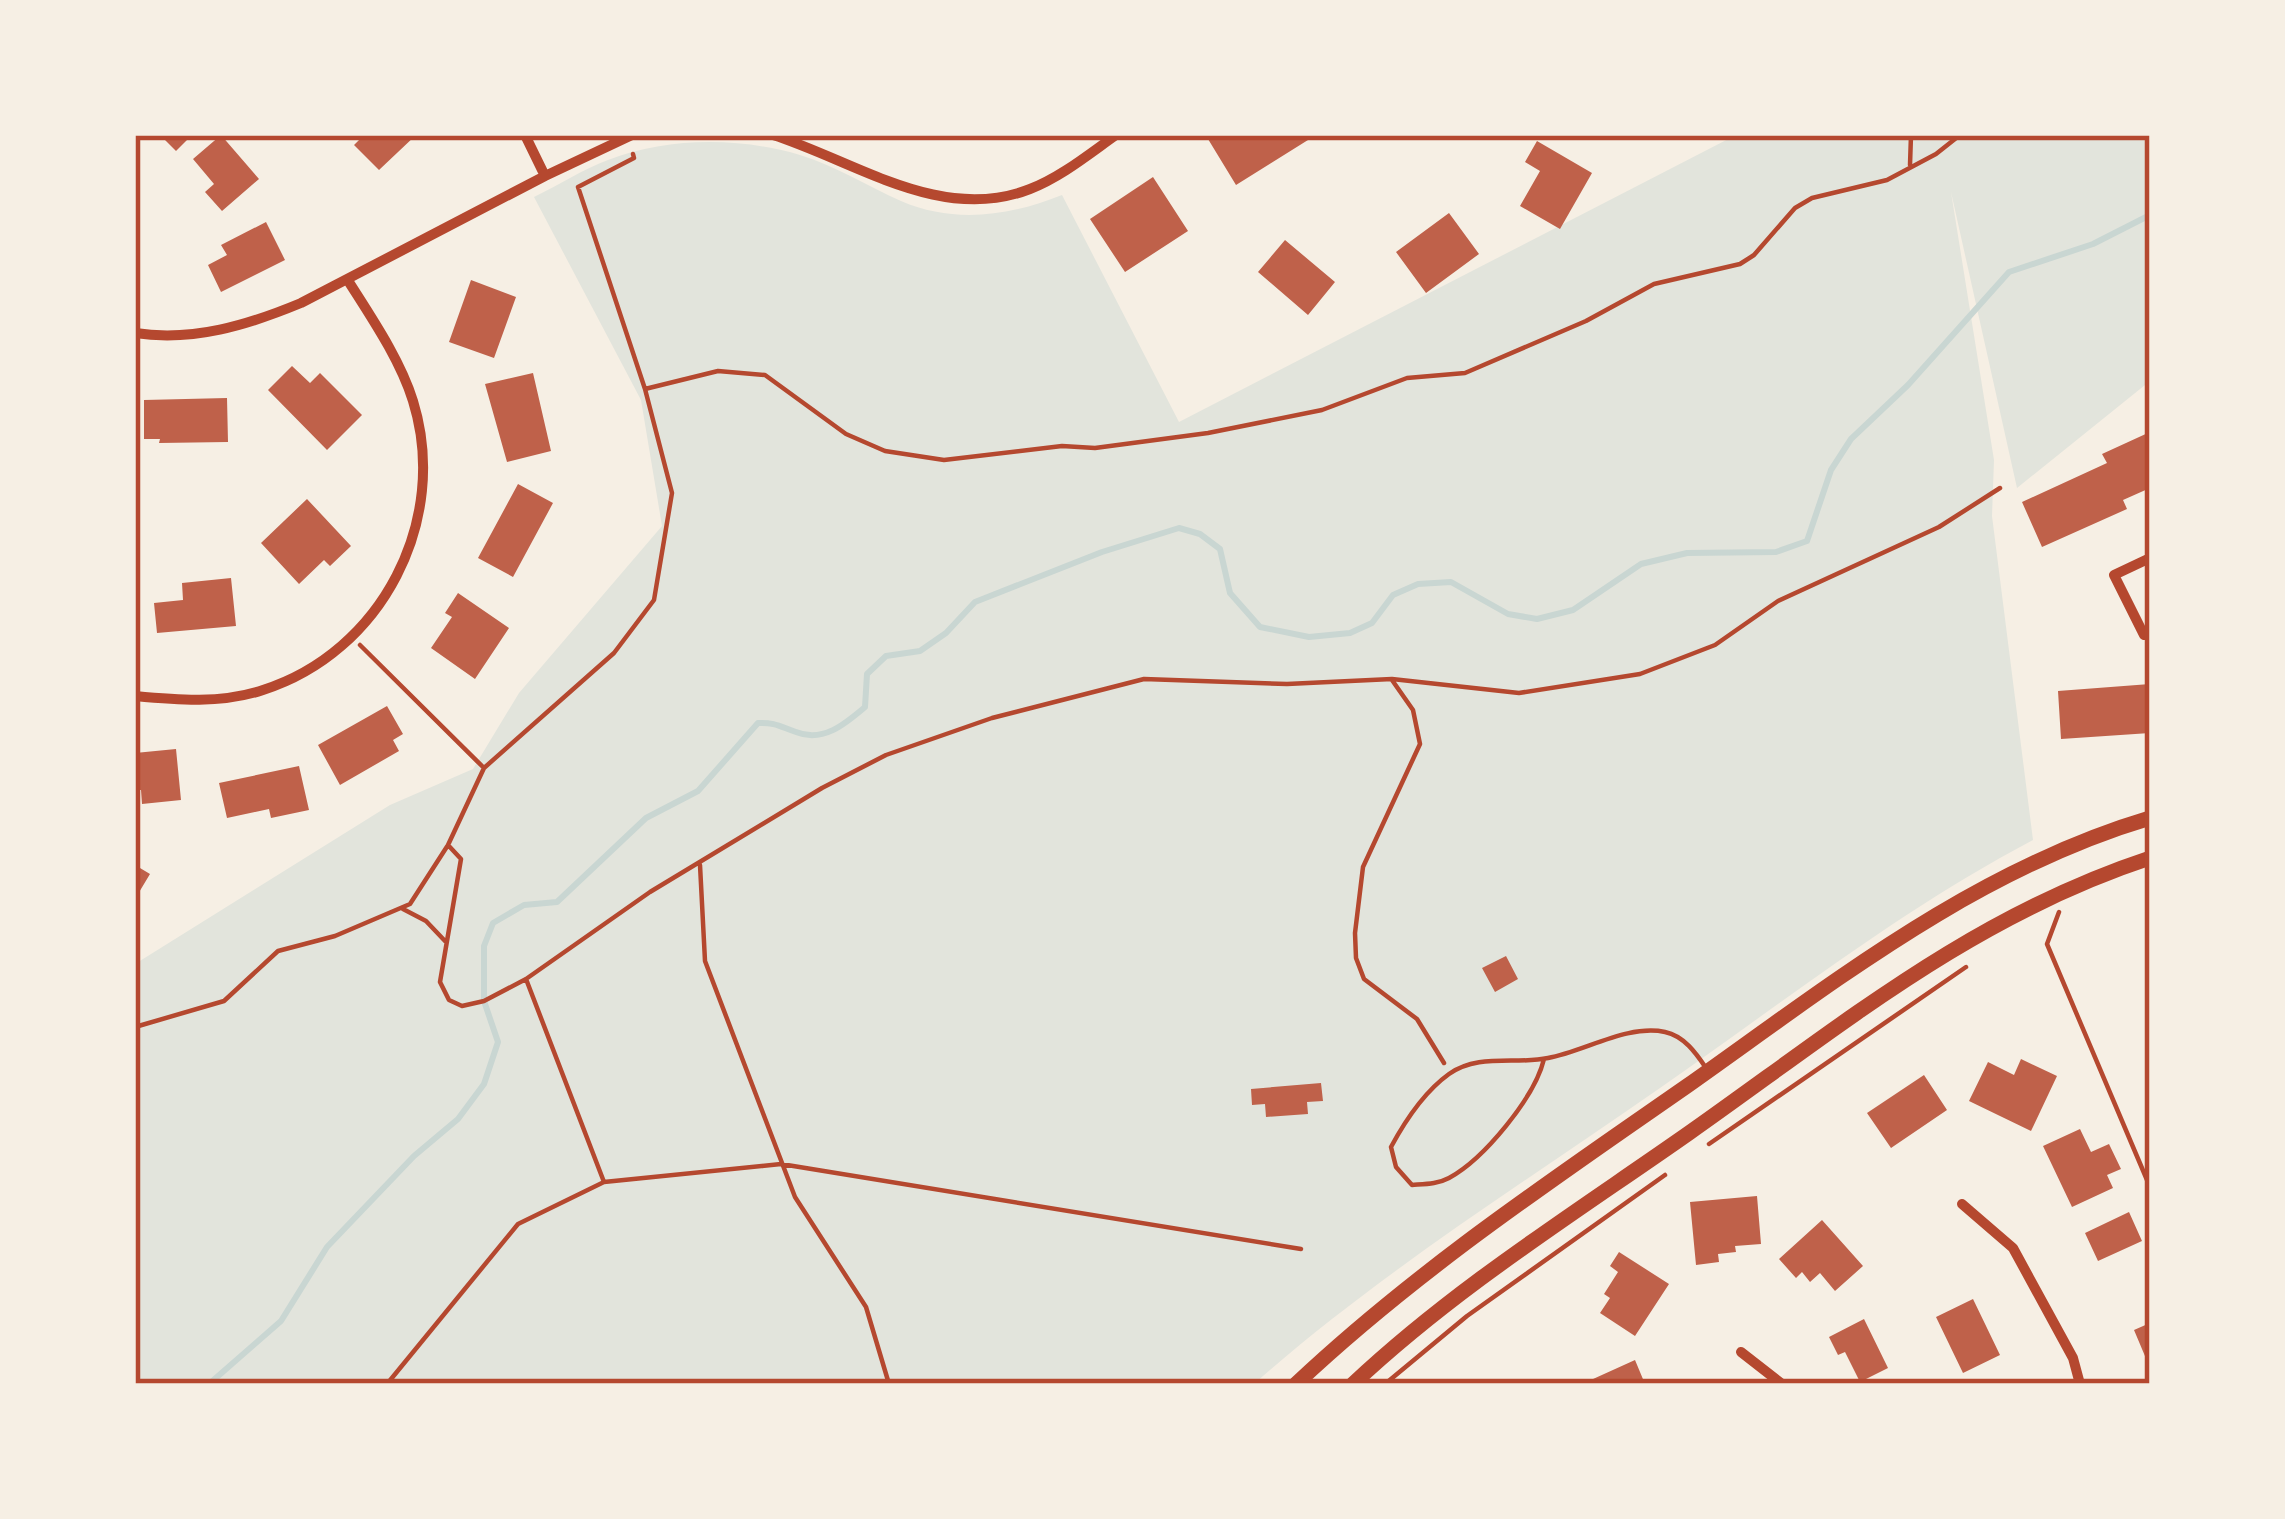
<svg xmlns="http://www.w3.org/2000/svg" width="2285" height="1519" viewBox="0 0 2285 1519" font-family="'Archivo Narrow',sans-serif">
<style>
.green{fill:#e2e4dc}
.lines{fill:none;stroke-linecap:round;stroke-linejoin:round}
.stream{stroke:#c9d6d2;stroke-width:6}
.building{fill:#bf614a}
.path{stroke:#b5482f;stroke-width:4.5}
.service{stroke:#b5482f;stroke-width:4.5}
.minor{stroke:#b5482f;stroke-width:10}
.secondary{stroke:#b5482f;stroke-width:15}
.neatline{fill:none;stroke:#b5482f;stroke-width:4.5}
</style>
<rect width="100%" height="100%" fill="#f6efe4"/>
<path class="green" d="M1736,135h414v246l-133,107 -66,-296 43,268 -2,56 41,324c-131,69 -251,163 -373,248 -136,95 -281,185 -406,296h-1119v-420l255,-159 83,-36 46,-76 143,-167 -21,-126 -107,-203c25,-12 49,-28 74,-37 59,-23 132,-23 192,-5 36,11 67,31 101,46 53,23 109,15 161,-6l117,227z"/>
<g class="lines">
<path class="stream" d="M209,1384l72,-63 46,-74 87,-91 44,-37 26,-35 14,-42 -14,-41v-55l9,-23 31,-18 33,-3 89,-84 52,-27 60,-68c17,-1 23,4 38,9 27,11 49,-8 69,-25l2,-33 19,-18 34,-5 26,-18 29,-31 127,-50 77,-24 21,6 20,15 10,44 30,34 49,10 41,-4 22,-10 21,-28 25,-11 33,-2 57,32 29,5 36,-9 68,-46 46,-11 89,-1 31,-11 24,-71 20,-31 57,-54 101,-113 84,-28 57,-29"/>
</g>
<path class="building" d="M160,135h32l-16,16z
M221,135l38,44 -37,32 -17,-19 9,-8 -21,-25z
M364,135h52l-37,35 -25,-25z
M1215,135h101l-80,50 -28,-46z
M1537,141l55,32 -32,56 -40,-23 20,-35 -15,-9z
M1153,177l35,54 -63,41 -35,-53z
M1449,213l30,41 -53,39 -30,-41z
M266,222l19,38 -64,32 -13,-27 19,-10 -6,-10z
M1285,240l50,42 -27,33 -50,-43z
M471,280l45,17 -22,61 -45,-16z
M292,366l18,17 10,-10 42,42 -35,35 -59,-60z
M533,373l18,78 -44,11 -22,-78z
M227,398l1,44 -69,1 1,-4h-16v-39z
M2150,432v56l-27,12 4,9 -85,38 -20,-45 85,-39 -5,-9z
M518,484l35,19 -40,74 -35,-19z
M307,499l44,47 -21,20 -6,-6 -25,24 -38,-41z
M231,578l5,48 -79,7 -3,-30 29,-3 -1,-17z
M458,593l51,35 -34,51 -44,-31 21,-31 -7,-4z
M2150,684v49l-89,6 -3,-48z
M387,706l16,28 -10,6 6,11 -59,34 -22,-40z
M176,749l5,51 -39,4 -1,-14h-6v-37z
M299,766l10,44 -38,8 -2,-9 -42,9 -8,-35z
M135,865l15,9 -15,25z
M1506,956l12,23 -23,13 -13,-24z
M2021,1059l36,17 -26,55 -62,-30 19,-39 26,13z
M1924,1075l23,35 -56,38 -24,-35z
M1321,1083l2,18 -16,1 1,12 -42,3 -1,-13 -13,1 -1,-16z
M2080,1129l11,23 18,-8 12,25 -14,6 6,13 -41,19 -29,-61z
M1757,1196l4,48 -26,2 1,6 -18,2 1,8 -23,3 -6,-63z
M2129,1212l13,29 -44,20 -13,-28z
M1822,1220l41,46 -28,25 -15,-18 -10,9 -8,-10 -6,6 -17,-19z
M1619,1252l50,32 -34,52 -35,-23 10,-15 -6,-4 14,-22 -8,-6z
M1973,1299l27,56 -37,18 -27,-56z
M1864,1319l24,49 -28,14 -15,-30 -7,3 -9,-18z
M2150,1323v45l-16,-38z
M1635,1360l10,24h-63z"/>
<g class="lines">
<path class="path" d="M1910,165l1,-30
M645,389l73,-18 47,4 81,59 39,17 59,9 118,-14 33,2 113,-15 114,-23 85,-32 58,-5 121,-52 68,-37 86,-20 14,-9 41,-47 17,-10 75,-18 49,-26 24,-19
M360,645l124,123
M1392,680l21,30 7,34 -57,123 -8,66 1,25 8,21 53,40 27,44
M448,845l13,14 -21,123 9,18 13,6 22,-5 42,-22 124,-87 172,-104 64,-33 106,-37 152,-39 143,5 105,-5 127,14 121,-19 75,-29 63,-44 161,-74 61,-39
M700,865l5,96 90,236 71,110 23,77
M403,909l23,12 19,20
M2059,912l-12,32 103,243
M135,1027l89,-26 54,-50 57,-15 75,-32 38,-59 36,-77 130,-115 40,-53 18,-107 -27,-104 -67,-202 56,-29 -1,-4
M1709,1144l257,-177
M604,1182l177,-18 520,85
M387,1384l131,-160 86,-42 -78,-203
M1385,1384l82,-68 198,-141"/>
<path class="service" d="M1544,1059c-9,38 -60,100 -95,119 -11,6 -24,6 -37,7l-16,-18 -5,-20c14,-26 33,-55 58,-73 30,-21 66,-9 99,-16 37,-7 80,-34 117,-26 19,4 31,21 41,36"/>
<path class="minor" d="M525,135l20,41
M773,135c82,26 168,89 257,54 31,-12 59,-35 86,-54
M135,333c58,9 113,-8 166,-30l244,-127 87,-41
M2150,558l-36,17 30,60 6,-3
M135,696c43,4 86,8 128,-6 119,-38 187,-170 150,-289 -13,-42 -42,-84 -66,-122
M1962,1204l51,44 60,110 7,26
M1741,1352l41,32"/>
<path class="secondary" d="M1296,1384c120,-113 256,-204 391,-298 147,-104 288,-216 463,-268
M1353,1384c102,-96 222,-171 336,-251 152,-107 282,-216 461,-275"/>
</g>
<rect width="2285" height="1519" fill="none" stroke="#f6efe4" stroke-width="276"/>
<rect x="138" y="138" width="2009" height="1243" class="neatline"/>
</svg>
